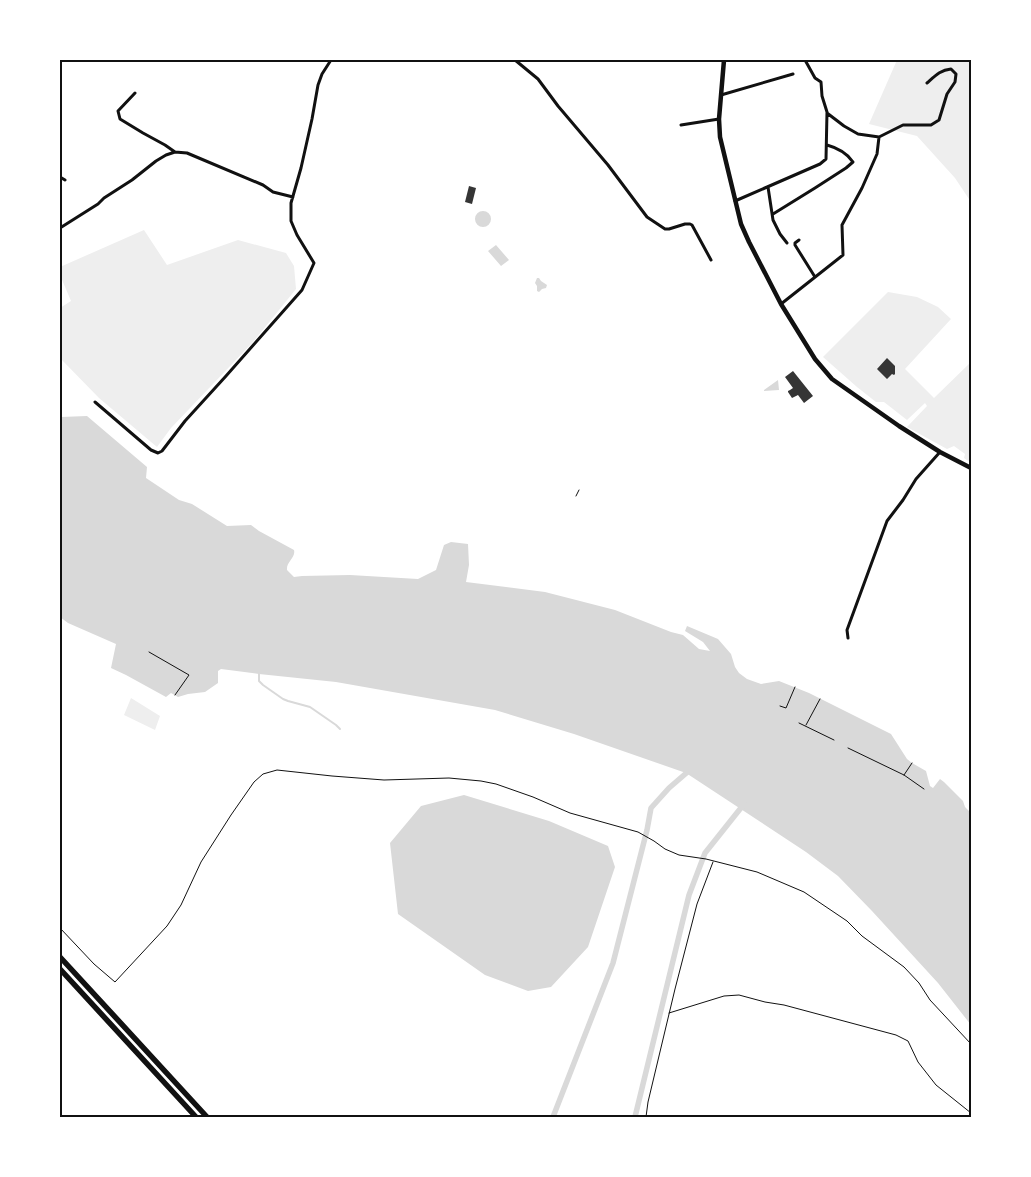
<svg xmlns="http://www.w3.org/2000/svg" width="1031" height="1177" viewBox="0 0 1031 1177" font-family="'Exo 2',sans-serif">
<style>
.green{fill:#eee}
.water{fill:#d9d9d9}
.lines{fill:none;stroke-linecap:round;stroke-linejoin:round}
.stream{stroke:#d9d9d9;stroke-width:2}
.canal{stroke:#d9d9d9;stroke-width:5.5}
.building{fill:#353535}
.path{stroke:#111;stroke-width:1}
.minor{stroke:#111;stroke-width:3}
.secondary{stroke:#111;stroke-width:4.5}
.motorway{stroke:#111;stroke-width:5.5}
.neatline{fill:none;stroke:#111;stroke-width:2}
</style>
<rect width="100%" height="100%" fill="#fff"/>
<path class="green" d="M897,60h74v142l-16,-24 -38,-42 -48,-12z
M144,230l23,35 71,-25 48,13 8,13 2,23 -43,53 -82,86 -14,19 -58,-49 -39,-40v-50l11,-7 -11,-26v-8z
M888,292l29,5 21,10 13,12 -46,50 29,29 37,-36v101l-7,-5 1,-4 -11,-8 -7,3 -40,-22 20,-21 -2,-3 -18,17 -23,-18h-8l-19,-15 -34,-30z
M131,698l29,18 -5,14 -31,-15z"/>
<path class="water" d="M475 219a8 8 0 1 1 16 0a8 8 0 1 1-16 0Z
M496,245l13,15 -8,6 -13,-15z
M537,278h2l2,3 6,4 -1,3 -4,1 -3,3 -2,-1v-5l-2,-3z
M778,380l1,10 -15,1v-1z
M60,416l1,1 26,-1 60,51 -1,11 33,22 13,4 35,22 24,-1 8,6 35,19c2,8 -8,12 -7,20l7,7 8,-1 48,-1 68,4 18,-9 8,-25 7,-3 17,2 1,21 -3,17 79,10 70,18 56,22 12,3 16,14 11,2 -7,-9 -18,-11 2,-5 31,13 13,15 4,13 4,6 8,6 14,5 18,-3 30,12 82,41 16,25 5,4 14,8 4,15 3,2 7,-9 4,3 19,19 2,6 6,6v212l-33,-42 -66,-72 -34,-35 -32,-24 -120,-79 -112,-39 -79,-24 -159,-28 -77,-8 -38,-5 -3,2v12l-13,9 -17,2 -10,3 -7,-4 -5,4 -40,-22 -15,-7 5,-24 -48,-21 -8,-6z
M464,795l85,26 59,25 7,21 -27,80 -37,40 -23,4 -43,-16 -87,-61 -8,-71 31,-37z"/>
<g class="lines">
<path class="stream" d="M259,674v7l4,4 20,14 5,2 22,6 26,18 4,4"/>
<path class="canal" d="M553,1117l60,-154 34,-133 4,-22 18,-20 22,-19
M635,1117l54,-222 16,-42 39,-49"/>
</g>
<path class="building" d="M469,186l7,2 -4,16 -7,-2z
M887,358l8,8v8l-1,1 -2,-1 -5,5 -10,-10z
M793,371l20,25 -9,7 -6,-8 -6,3 -4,-6v-1l2,-1 3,-2 -8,-11z"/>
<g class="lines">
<path class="path" d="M576,496l3,-6
M149,652l40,23 -14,20
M780,706l6,2 9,-21
M799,723l35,17
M806,725l14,-26
M848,748l56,27 20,14
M904,775l8,-12
M60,928l34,36 21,18 52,-56 14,-21 20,-43 30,-47 23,-33 9,-8 14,-4 55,6 52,4 65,-2 32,3 15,3 37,13 37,16 68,19 16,9 11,8 14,6 27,4 51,13 47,20 43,29 15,15 42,31 15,16 11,17 41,44
M669,1013l55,-17 15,-1 26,7 19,3 112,30 12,6 10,21 18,23 35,28
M646,1117l2,-15 27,-113 22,-85 16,-42"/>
<path class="minor" d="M515,60l23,19 20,27 50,59 39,52 18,12h4l16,-5h5l2,1 19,35
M135,93l-17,18 2,8 23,14 22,12 10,7
M721,95l72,-21
M827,113l17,13 14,8 21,3
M681,125l38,-6
M879,137l24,-12h28l8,-5 8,-26 8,-12 1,-8 -5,-5c-11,1 -16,7 -24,14
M60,177l5,3
M768,187l5,33 7,14 7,9
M735,201l85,-37 6,-5 1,-47 -5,-16 -1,-14 -6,-4 -10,-18
M773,214l42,-26 31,-20 7,-6c-6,-9 -15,-14 -26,-17
M60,228l38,-24 6,-6 28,-18 24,-19 10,-6 9,-3 12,1 76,32 10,7 20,5
M799,240l-4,3v2l20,32
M781,304l62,-49 -1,-30 20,-37 15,-34 2,-17
M95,402l56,48 7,3 4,-2 23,-30 41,-45 76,-86 12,-27 -17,-28 -6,-14v-18l10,-35 11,-49 6,-34 4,-11 9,-14
M848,638l-1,-8 40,-109 16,-21 13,-21 24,-27"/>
<path class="secondary" d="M724,60l-5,59 1,18 21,87 8,18 32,62 34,55 17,20 67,47 41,26 31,16"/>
<path class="motorway" d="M60,957l147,160
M60,969l136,148"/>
</g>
<rect width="1031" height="1177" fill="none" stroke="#ffffff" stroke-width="122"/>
<rect x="61" y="61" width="909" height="1055" class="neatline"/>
</svg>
